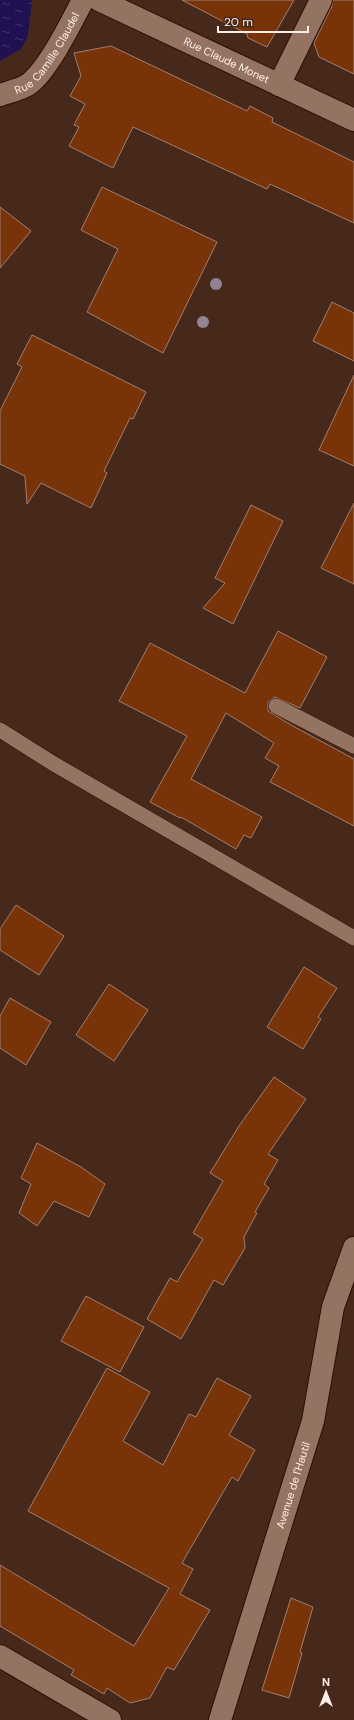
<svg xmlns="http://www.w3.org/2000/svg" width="354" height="1720" viewBox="0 0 354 1720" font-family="'DM Sans',sans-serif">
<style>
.water{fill:url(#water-ripples)}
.building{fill:#793308;stroke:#a27f6f}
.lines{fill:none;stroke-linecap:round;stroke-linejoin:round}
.service-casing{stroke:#2b1004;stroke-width:16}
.minor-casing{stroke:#2b1004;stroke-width:24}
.tertiary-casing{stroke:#2b1004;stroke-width:24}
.service{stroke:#957363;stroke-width:15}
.minor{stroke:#957363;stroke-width:22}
.tertiary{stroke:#957363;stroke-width:22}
.tree{fill:#918494}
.labels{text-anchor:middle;stroke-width:3.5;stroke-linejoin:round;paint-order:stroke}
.street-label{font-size:11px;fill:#feeee7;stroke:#46291b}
</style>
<defs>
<pattern id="water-ripples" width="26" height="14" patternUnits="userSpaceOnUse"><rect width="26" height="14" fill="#1f1152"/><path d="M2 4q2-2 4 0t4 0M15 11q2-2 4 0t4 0" fill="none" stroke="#41346b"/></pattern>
</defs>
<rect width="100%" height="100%" fill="#46291b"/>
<path class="water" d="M0,0h32l-4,36 -7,13 -21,12z"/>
<path class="building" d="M182,0h112l-27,47 -19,-9 -1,-4z
M333,0h21v74l-35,-17 -5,-14 18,-37z
M111,46l136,65 3,-5 23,12 -1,4 82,40v61l-84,-39 -3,5 -134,-62 -20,41 -44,-22 10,-19 -5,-2 11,-21 -15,-8 11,-20 -7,-23z
M102,187l115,55 -54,111 -76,-41 31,-63 -37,-19z
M0,207l31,24 -31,37z
M332,302l22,11v48l-41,-20z
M32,335l114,57 -13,27 -3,-1 -26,53 3,2 -16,35 -50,-25 -14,21 -2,-28 -25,-12v-53l22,-44 -5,-3z
M354,375v91l-35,-16z
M354,503v81l-33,-16z
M251,505l32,16 -50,103 -30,-16 22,-25 -10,-5z
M278,631l49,26 -27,51 -25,-11 -7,5v9l23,14 63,34v67l-84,-44 9,-16 -14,-8 9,-15 -48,-30 -35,66 71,38 -11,21 -7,-3 -8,14 -55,-32 -1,1 -30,-16 37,-66 -68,-35 31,-58 95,50z
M16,905l48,31 -25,39 -39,-25v-21z
M304,967l33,21 -19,29 3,2 -18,30 -36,-22z
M109,984l39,26 -34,51 -38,-26z
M10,998l41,24 -25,43 -26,-17v-32z
M274,1077l32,22 -38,55 10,6 -14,24 5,4 -14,24 2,1 -13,24 1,11 -22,37 -9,-5 -33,59 -34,-20 23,-41 7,4 26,-43 -10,-6 30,-52 -13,-8 29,-47z
M37,1143l44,24 24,17 -16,33 -35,-16 -17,25 -18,-13 12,-29 -10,-6z
M86,1296l58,31 -24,45 -59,-31z
M107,1368l43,24 -27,49 40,24 26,-51 7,3 21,-39 34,18 -22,39 26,15 -17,31 -6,-4 -50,86 11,6 -13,25 30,16 -36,60 -7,-3 -17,31 -20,5 -23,-15 -3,6 -33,-19 3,-5 -74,-44v-61l134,81 35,-58 -141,-77z
M291,1598l22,9 -13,45 2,1 -13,45 -27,-8z"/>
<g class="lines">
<defs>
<path id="service" d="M276,706l78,40
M0,730l54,34 300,174"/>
<g id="minor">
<path id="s1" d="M99,0l255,120"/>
<path d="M279,85l42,-85"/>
<path id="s2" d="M0,95c9,-3 22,-6 29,-11 20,-16 42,-61 54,-84"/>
<path d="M0,1656l110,64"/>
</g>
<g id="tertiary">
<path id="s3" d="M220,1720l93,-299 20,-114 21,-59"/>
</g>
</defs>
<use href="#service" class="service-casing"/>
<use href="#minor" class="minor-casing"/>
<use href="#tertiary" class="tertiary-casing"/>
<use href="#service" class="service"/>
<use href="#minor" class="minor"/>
<use href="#tertiary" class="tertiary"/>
</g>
<g class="tree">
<circle cx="216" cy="284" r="6"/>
<circle cx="203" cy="322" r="6"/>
</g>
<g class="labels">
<g class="street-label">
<text dy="4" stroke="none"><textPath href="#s2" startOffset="66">Rue Camille Claudel</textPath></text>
<text dy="4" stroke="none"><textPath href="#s1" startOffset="141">Rue Claude Monet</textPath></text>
<text dy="4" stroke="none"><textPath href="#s3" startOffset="246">Avenue de l'Hautil</textPath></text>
</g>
</g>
<g transform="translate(326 1692)" stroke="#46291b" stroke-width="3" paint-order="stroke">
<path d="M0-3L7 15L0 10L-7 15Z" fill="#feeee7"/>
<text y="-6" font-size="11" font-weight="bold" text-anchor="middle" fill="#feeee7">N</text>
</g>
<path d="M218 26v6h90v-6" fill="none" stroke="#feeee7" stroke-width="2"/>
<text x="224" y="26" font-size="12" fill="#feeee7" stroke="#46291b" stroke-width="3" paint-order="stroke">20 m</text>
</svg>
